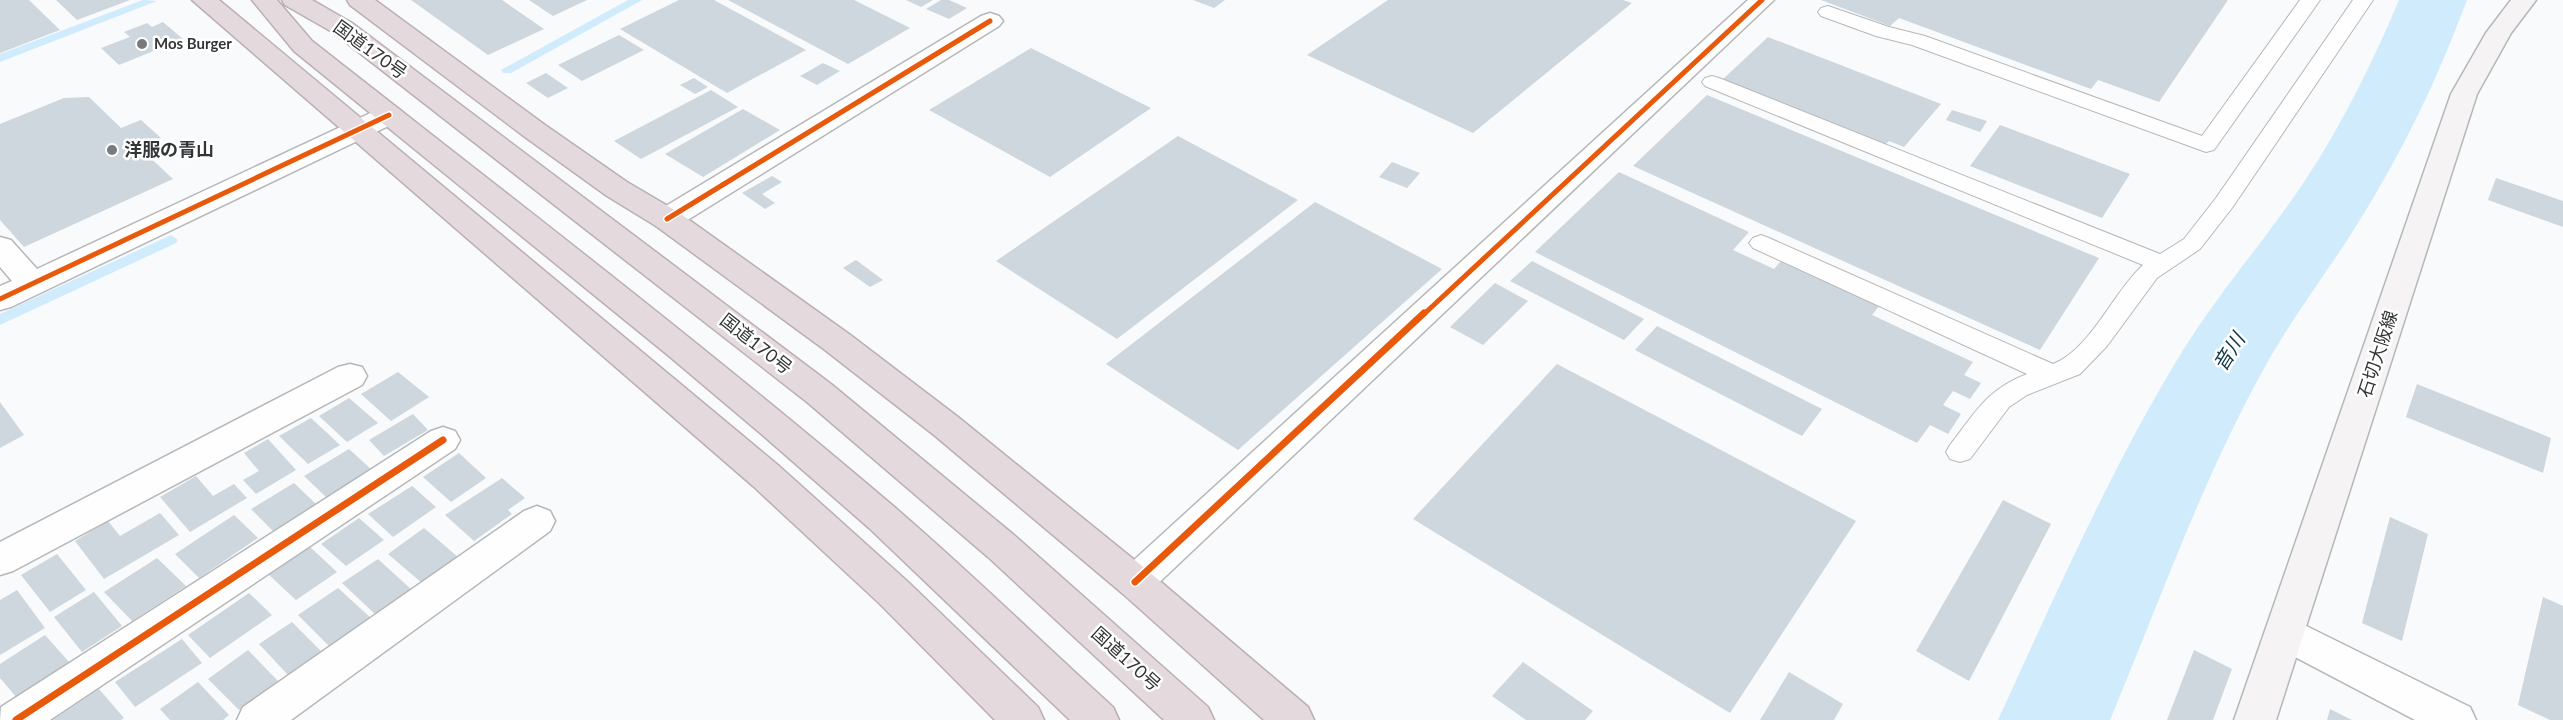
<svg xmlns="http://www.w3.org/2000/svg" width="2563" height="720" viewBox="0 0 2563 720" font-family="Lato,'Noto Sans JP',sans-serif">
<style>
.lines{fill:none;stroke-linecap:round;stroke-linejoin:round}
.stream{fill:#d0ebfb;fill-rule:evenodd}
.river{fill:#d0ebfb;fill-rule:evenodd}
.building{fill:#cdd7dd}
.lane-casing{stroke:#b5b7b9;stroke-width:2}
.street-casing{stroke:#b5b7b9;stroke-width:3}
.secondary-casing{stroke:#b5b7b9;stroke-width:3}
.highway-casing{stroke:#baafb4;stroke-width:3}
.lane{fill:#fefeff;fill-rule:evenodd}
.street{fill:#fefeff;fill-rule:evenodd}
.secondary{fill:#f6f3f4;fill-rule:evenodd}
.highway{fill:#e4d9dd;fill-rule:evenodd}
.cycleway-far1-casing{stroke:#fff;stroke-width:8}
.cycleway-casing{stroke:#fff;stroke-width:10}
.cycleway-far1{stroke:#e8590c;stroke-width:5}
.cycleway{stroke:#e8590c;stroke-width:7}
.poi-dot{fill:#787a7b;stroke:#fff;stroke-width:2}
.labels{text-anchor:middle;stroke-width:5;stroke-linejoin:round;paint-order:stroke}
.far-poi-label{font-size:15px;font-weight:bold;fill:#333536;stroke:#fff;text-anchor:start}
.street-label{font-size:18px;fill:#333536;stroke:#fff}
.poi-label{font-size:18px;font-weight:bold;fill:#333536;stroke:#fff;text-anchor:start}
.water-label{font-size:20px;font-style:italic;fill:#0b3547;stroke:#fff}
</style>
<rect width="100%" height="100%" fill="#f8fafc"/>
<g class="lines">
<path class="stream" d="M143,0l14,1 -157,61v-8z
M628,0h14l-131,73h-8l-2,-3z
M171,235l7,5 -2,3 -176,82v-11z"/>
<path class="river" d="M2399,0h68c-29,78 -65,153 -109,223 -31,50 -68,97 -96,149 -61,111 -103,231 -152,348h-112c58,-126 114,-255 187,-373 36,-57 80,-107 117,-162 39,-58 70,-121 97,-185z"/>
</g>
<path class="building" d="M0,0h29l31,30 -60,23z
M56,0h74l-53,20z
M411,0h91l42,29 -56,26z
M529,0h58l-34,16z
M679,0h35l92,50 -79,43 -107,-64z
M728,0h126l56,28 -62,36z
M906,0h27l-12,7z
M941,0h8l18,8 -18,11 -23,-10z
M1193,0h32l-11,8z
M1388,0h235l9,3 -159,130 -166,-78z
M1821,0h407l-69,102 -61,-22 -7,9 -192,-71 -9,8z
M163,22l20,17 -64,26 -18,-17 29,-11 -6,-5 23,-9 5,4z
M619,35l25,15 -62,31 -24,-16z
M1768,37l173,67 -37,43 -15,-6 -6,6 -162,-66z
M1031,48l120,60 -101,69 -121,-67z
M823,63l17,8 -23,14 -17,-9z
M546,73l22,15 -20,10 -22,-15z
M694,78l14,9 -13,7 -15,-9z
M711,90l27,17 -97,52 -27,-18z
M1707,95l392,163 -59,92 -407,-184z
M89,97l32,31 20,-8 20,18 -21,10 33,31 -149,68 -24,-27v-96l64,-26z
M743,109l37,21 -77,47 -38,-23z
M1952,110l35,11 -7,11 -34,-12z
M2000,125l130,49 -28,44 -132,-52z
M1178,136l120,64 -181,139 -121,-78z
M1392,162l28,11 -13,15 -28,-11z
M1619,172l130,60 -16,18 41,19 13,-15 98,45 -13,16 101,47 -9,13 17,8 -11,16 -17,-8 -10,14 18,9 -13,20 -18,-9 -13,18 -382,-191z
M772,176l10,6 -20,12 13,9 -10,6 -23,-16z
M2496,178l67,23v26l-75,-27z
M1315,202l127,67 -204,181 -132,-86z
M856,260l27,20 -13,7 -27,-19z
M1532,261l112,58 -20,21 -114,-59z
M1495,283l33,18 -45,44 -33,-18z
M1657,326l165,83 -20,27 -167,-86z
M1557,364l299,157 -126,192 -317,-194z
M398,372l31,25 -38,24 -30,-27z
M2417,384l134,54 -8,35 -137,-56z
M349,398l29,25 -31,19 -28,-26z
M0,402l24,33 -24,13z
M413,414l15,16 -44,26 -15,-16z
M311,418l29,27 -32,19 -29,-28z
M268,439l28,31 -40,24 -13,-14 16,-9 -15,-18z
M349,449l23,21 -45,28 -23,-22z
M459,453l27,25 -35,24 -28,-25z
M196,476l17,20 21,-12 13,14 -57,34 -30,-35z
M502,478l23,20 -17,12 4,4 -38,27 -29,-26z
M294,483l22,21 -43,27 -22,-22z
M412,486l24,21 -43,30 -25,-23z
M2003,500l48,24 -82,157 -53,-30z
M160,513l19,22 -75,44 -29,-38 33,-20 12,15z
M234,515l24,23 -59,40 -24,-24z
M2390,517l38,17 -26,107 -40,-18z
M359,518l25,22 -38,26 -25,-22z
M424,528l34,29 -36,26 -34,-29z
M310,547l27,25 -41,28 -27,-25z
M57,554l29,36 -36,22 -29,-37z
M157,558l29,28 -54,35 -28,-29z
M378,559l34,31 -36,25 -34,-32z
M338,588l34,31 -41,29 -33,-33z
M17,590l28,38 -45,27v-55z
M94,592l28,34 -40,26 -28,-35z
M249,593l23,22 -62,43 -22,-23z
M2543,597l20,9v114h-13l-32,-15z
M292,622l30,30 -33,24 -30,-32z
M45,635l25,28 -53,35 -17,-20v-14z
M182,639l20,24 -67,44 -20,-25z
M248,650l30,31 -39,29 -31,-31z
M2194,650l38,19 -19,51h-46z
M1523,662l70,49 -8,9h-59l-34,-24z
M1789,672l54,32 -9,16h-74z
M198,682l31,33 -6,5h-53l-10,-11z
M99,689l25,29 -3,2h-68z
M2330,709l22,11h-25z"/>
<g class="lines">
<defs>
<path id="lane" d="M2300,0h20l-106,150 -8,2 -294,-107 -36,-9 -55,-20 -3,-4 3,-4 7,-2 61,21 36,9 277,100z
M2353,0h20l-141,208 -32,41 -43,29 -50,68 -27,28 -53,21 -18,12 -39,52 -10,3 -10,-3 -4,-7 4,-7c26,-33 36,-55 77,-71l-274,-126 -4,-5 4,-5 8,-3 8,3 284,126c38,-15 60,-72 90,-99l-438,-179 -3,-4 3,-4 7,-2 7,2 441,176 24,-15 32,-41z"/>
<path id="street" d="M1748,0h26l-626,593 -13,5 -13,-5 -6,-11 6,-11z
M990,13l9,3 4,5 -4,5 -321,200 -11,3 -11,-3 -4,-7 4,-7 325,-196z
M389,107l10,2 4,6 -4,6 -388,186 -11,3v-24l12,-5 -12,-14v-30l11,3 26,29 342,-160z
M350,364l12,3 5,9 -5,9 -349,186 -13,4v-33l338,-175z
M443,427l12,4 5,9 -5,9 -405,271h-50l1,-13 430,-276z
M537,506l13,5 5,10 -5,10 -259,189h-54l6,-13 281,-196z
M2286,616l184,91 6,13h-61l-143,-75 -6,-12 6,-12z"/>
<path id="secondary" d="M2511,0h25l-25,33 -34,61 -201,626h-42l217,-626 35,-61z"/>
<path id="highway" d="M192,0h27l560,466 128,115 131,126 6,13h-49l-116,-117 -126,-117z
M252,0h25l35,41c195,153 392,304 580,464 76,65 147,135 221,202l6,13h-49l-201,-192 -103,-90 -97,-82 -375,-305z
M282,0h30l40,23 479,361 183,151 194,172 6,13h-50l-176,-163 -181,-155 -473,-369 -49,-28z
M347,0h28l170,125 82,57 51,30 171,122 109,83 190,154 160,136 6,13h-50l-142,-127 -188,-158 -109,-85 -169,-124 -49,-30 -82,-59 -175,-132z"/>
</defs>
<use href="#lane" class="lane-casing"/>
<use href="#street" class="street-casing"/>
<use href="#secondary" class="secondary-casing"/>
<use href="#highway" class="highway-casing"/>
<use href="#lane" class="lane"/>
<use href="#street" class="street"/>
<use href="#secondary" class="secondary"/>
<use href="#highway" class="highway"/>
<defs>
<path id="cycleway-far1" d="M667,219l323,-198
M0,299l389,-184
M1423,315l339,-315"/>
<path id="cycleway" d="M1135,582l289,-269
M16,720l427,-280"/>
</defs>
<use href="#cycleway-far1" class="cycleway-far1-casing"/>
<use href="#cycleway" class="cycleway-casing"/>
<use href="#cycleway-far1" class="cycleway-far1"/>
<use href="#cycleway" class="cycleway"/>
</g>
<g class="poi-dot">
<circle cx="142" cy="44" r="6"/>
<circle cx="112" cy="150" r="6"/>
</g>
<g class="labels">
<g class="far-poi-label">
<text x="154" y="49">Mos Burger</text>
</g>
<g class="street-label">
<text transform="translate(370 50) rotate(36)" y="6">国道170号</text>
<text transform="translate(756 344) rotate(38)" y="6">国道170号</text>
<text transform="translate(2378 354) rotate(-72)" y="6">石切大阪線</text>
<text transform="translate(1126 659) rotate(42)" y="6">国道170号</text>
</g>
<g class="poi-label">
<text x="124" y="156">洋服の青山</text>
</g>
<g class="water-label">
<text transform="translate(2229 352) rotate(-58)" y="7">音川</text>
</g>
</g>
</svg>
